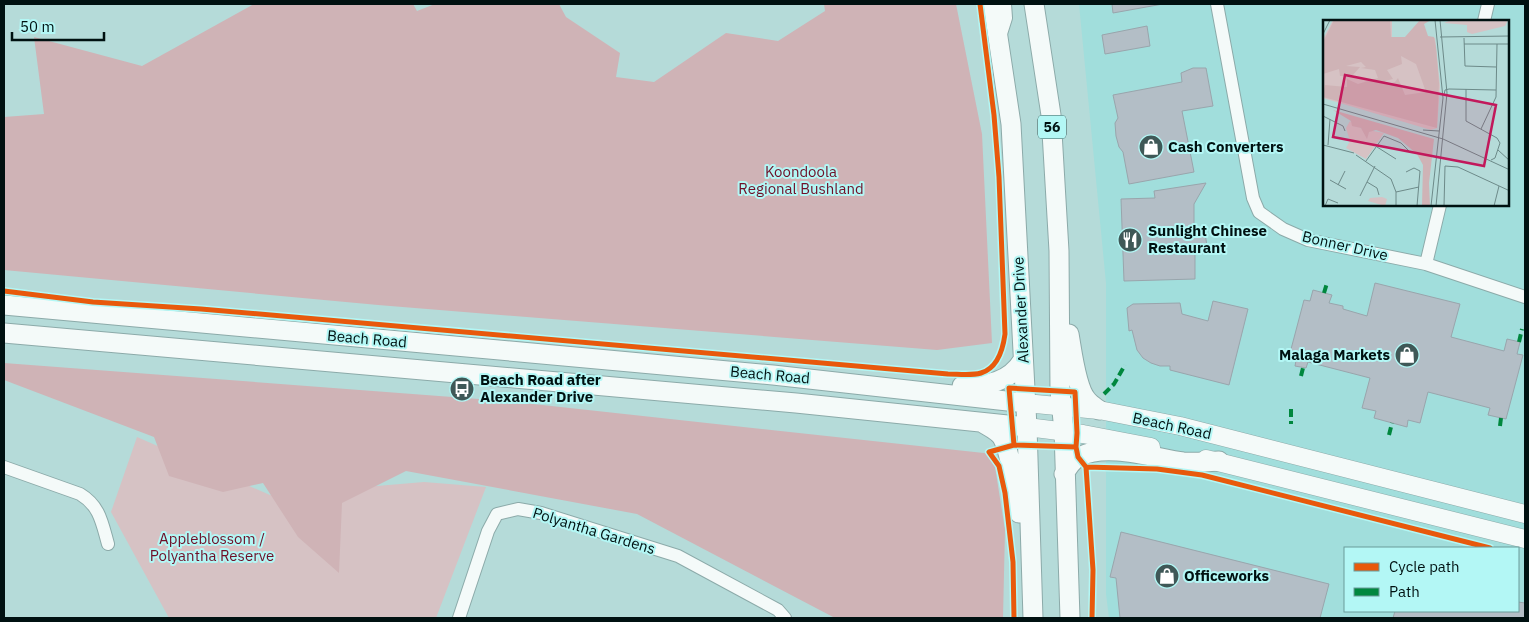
<svg xmlns="http://www.w3.org/2000/svg" width="1529" height="622" viewBox="0 0 1529 622" font-family="'IBM Plex Sans',sans-serif">
<style>
.built{fill:#a1dedc;fill-rule:evenodd}
.green{fill:#d6c2c4}
.forest{fill:#cfb3b6}
.building{fill:#b3bec6;stroke:#99a5ac}
.lines{fill:none;stroke-linecap:round;stroke-linejoin:round}
.minor-casing{stroke:#8caaa9;stroke-width:14}
.secondary-casing{stroke:#8caaa9;stroke-width:19}
.primary-casing{stroke:#8caaa9;stroke-width:21}
.minor{stroke:#f4faf9;stroke-width:12}
.secondary{stroke:#f4faf9;stroke-width:18}
.primary{stroke:#f4faf9;stroke-width:19}
.quiet{stroke:#00873e;stroke-width:4;stroke-dasharray:8 4;stroke-linecap:butt}
.cycleway-casing{stroke:#b3f7f5;stroke-width:8}
.cycleway{stroke:#e8590c;stroke-width:5}
.labels{text-anchor:middle;stroke-width:4;stroke-linejoin:round;paint-order:stroke}
.shield{fill:#b3f7f5;stroke:#365655;stroke-width:1}
.shield-label{font-size:14px;font-weight:bold;fill:#011}
.poi-label{font-size:15px;font-weight:bold;fill:#011;stroke:#b3f7f5;text-anchor:start}
.park-label{font-size:15px;fill:#6f0f27;stroke:#b3f7f5}
.street-label{font-size:15px;fill:#011;stroke:#b3f7f5}
.inset-road{fill:none;stroke:#6d8a89;stroke-width:1}
.view{fill:#c2185b;fill-opacity:0.15;stroke:#c2185b;stroke-width:2.5}
.inset-edge{fill:none;stroke:#011;stroke-width:2.5}
</style>
<rect width="100%" height="100%" fill="#b5dbd9"/>
<path class="built" d="M1079,4h446v614h-416l-3,-24v-311zM1324,21h184v184h-184zM1345,548h173v63h-173z"/>
<path class="green" d="M137,437l133,58 154,-13 62,5 -50,131h-267l-58,-106z"/>
<path class="forest" d="M254,4h159l4,7 18,-7h124l7,13 54,36 -4,24 38,5 72,-49 52,8 47,-30 -1,-7h132l26,130 10,209 -55,7 -559,-45 -374,-35v-153l40,-3 -10,-77 108,29z
M4,363l501,38 488,53 12,76 -2,88h-168l-198,-104 -231,-43 -64,32 -3,70 -41,-36 -35,-54 -40,9 -54,-16 -15,-39 -150,-57z"/>
<path class="building" d="M1112,4h51l-50,9z
M1147,26l3,20 -45,8 -3,-19z
M1193,68h13l7,38 -31,5 12,61 -65,12 -6,-32 -4,-5 -3,-11 -1,-13 3,-5 -5,-23 69,-13 -1,-9z
M1206,183l-12,21v29h11l3,20 -13,1v25l-71,2 -3,-82 34,-1 -1,-7z
M1375,283l85,21 -9,33 53,14 3,-12 13,3 -3,12 6,1 -17,64 -18,-4 2,-7 -62,-16 -8,31 -12,-3 -1,7 -33,-9 2,-7 -14,-3 8,-30 -62,-16 -2,6 -11,-2 2,-11 -7,-2 14,-53 6,1 3,-11 19,5 -3,8 14,3v3l24,7z
M1213,301l35,8 -19,76 -59,-15v-4h-10l-9,-3 -8,-5 -6,-8 -5,-20 -3,1 -2,-23 6,-4 47,-1 2,11 26,7z
M1121,532l208,52 -9,34h-200l-4,-40 -6,-1z
M1518,602l7,1v15h-132l2,-7h123z"/>
<g class="lines">
<defs>
<path id="minor" d="M1217,4l36,194 6,14 24,17 25,11 118,24 99,33
M1484,21l4,-17
M1000,37l6,-19 -1,-14
M1426,264l14,-59
M4,467l76,27c20,12 22,29 28,50
M459,618l29,-87 9,-17 21,-5 23,4 137,43 100,54 7,8"/>
<path id="secondary" d="M1025,403l74,7 81,16 345,88
M1027,427l56,7 68,13
M1206,459l319,80"/>
<path id="primary" d="M993,4l18,120 16,303 6,191
M1034,4l17,111 8,136 1,140 4,40 6,187
M4,305l769,70 252,28
M4,333l792,70 231,24
M1069,334c3,16 7,54 18,66 3,4 8,7 12,10
M962,386c26,-1 47,-3 61,-26
M983,423c6,4 14,7 19,14 9,15 14,57 17,76
M1064,474c4,-7 8,-14 15,-17 27,-15 75,1 104,5 12,1 24,0 36,-1"/>
</defs>
<use href="#minor" class="minor-casing"/>
<use href="#secondary" class="secondary-casing"/>
<use href="#primary" class="primary-casing"/>
<use href="#minor" class="minor"/>
<use href="#secondary" class="secondary"/>
<use href="#primary" class="primary"/>
<path class="quiet" d="M1324,293l3,-10
M1519,342l3,-13
M1301,376l2,-8
M1104,394l10,-10 11,-19
M1291,409v15
M1500,426l1,-8
M1389,435l3,-12"/>
<defs>
<path id="cycleway" d="M4,291l89,11 108,7 747,65c10,0 23,2 33,-1 17,-5 22,-24 24,-39l-6,-157 -5,-62 -14,-111
M1014,445l-5,-57 66,4 2,41 -1,14 2,10 8,10 71,2 45,6 288,73
M1086,467l7,103 -1,48
M1014,618l-1,-56 -8,-69 -6,-27 -10,-14 25,-7 62,2"/>
</defs>
<use href="#cycleway" class="cycleway-casing"/>
<use href="#cycleway" class="cycleway"/>
</g>
<defs>
<symbol id="shop-disc" viewBox="-11 -11 22 22"><circle r="9.5" fill="#3f5857" stroke="#b3f7f5"/><path d="M-5-2.5h2.3a2.7 3.5 0 0 1 5.4 0H5L5.5 6h-11ZM-1.5-2.5h3a1.5 2.3 0 0 0-3 0Z" fill="#fff"/></symbol>
<symbol id="restaurant-disc" viewBox="-11 -11 22 22"><circle r="9.5" fill="#3f5857" stroke="#b3f7f5"/><path d="M-5-6h1v4h1v-4h1v4h1v-4h1v5L-1.5 .5V6h-2V.5L-5-1ZM5-6V6H3V1.5H1.5Q1.5-4 5-6Z" fill="#fff"/></symbol>
<symbol id="bus-disc" viewBox="-11 -11 22 22"><circle r="9.5" fill="#3f5857" stroke="#b3f7f5"/><path d="M-5-6H5V4H4V6H2V4H-2V6H-4V4H-5ZM-3.5-4V0h7V-4ZM-3.5 1.2v1.5H-2V1.2ZM2 1.2v1.5H3.5V1.2Z" fill="#fff"/></symbol>
</defs>
<g fill-rule="evenodd">
<use href="#shop-disc" x="1137" y="133" width="28" height="28"/>
<use href="#restaurant-disc" x="1116" y="226" width="28" height="28"/>
<use href="#shop-disc" x="1393" y="341" width="28" height="28"/>
<use href="#bus-disc" x="448" y="375" width="28" height="28"/>
<use href="#shop-disc" x="1153" y="562" width="28" height="28"/>
</g>
<g class="labels">
<rect class="shield" x="1038" y="115.5" width="28" height="23" rx="4"/>
<g class="shield-label">
<text x="1052" y="132">56</text>
</g>
<g class="poi-label">
<text x="1168" y="152">Cash Converters</text>
<text x="1148" y="236">Sunlight Chinese<tspan x="1148" dy="17">Restaurant</tspan></text>
<text x="1390" y="360" text-anchor="end">Malaga Markets</text>
<text x="480" y="385">Beach Road after<tspan x="480" dy="17">Alexander Drive</tspan></text>
<text x="1184" y="581">Officeworks</text>
</g>
<g class="park-label">
<text x="801" y="177">Koondoola<tspan x="801" dy="17">Regional Bushland</tspan></text>
<text x="212" y="544">Appleblossom /<tspan x="212" dy="17">Polyantha Reserve</tspan></text>
</g>
<g class="street-label">
<text transform="translate(1345 246) rotate(13)" y="5">Bonner Drive</text>
<text transform="translate(1021 310) rotate(-93)" y="5">Alexander Drive</text>
<text transform="translate(367 339) rotate(5)" y="5">Beach Road</text>
<text transform="translate(770 375) rotate(5)" y="5">Beach Road</text>
<text transform="translate(1172 426) rotate(12)" y="5">Beach Road</text>
<text transform="translate(594 531) rotate(17)" y="5">Polyantha Gardens</text>
</g>
</g>
<g transform="translate(1323 20)">
<rect width="186" height="186" fill="#b5dbd9"/>
<path d="M10,0h59v17l43,1 5,48 -3,42 -6,2 -108,-32v-59zM128,0h57l-3,6 -33,8 -5,-2v-7l-23,-2zM27,101l12,8 22,4 -18,26 -20,-11 4,-7 -4,-13zM59,177l5,2 -2,7 -17,-5 2,-3z" fill="#d6c2c4"/>
<path d="M11,0h56l1,17h14l15,-17h11l-7,4 4,12 6,1 2,10 3,36 -2,45 -114,-31 2,-12 22,2v-8l11,5 20,-6 -3,-8 -14,-2 5,-1 -5,-5 -15,4 14,1 -8,9h-12l-1,-7 -16,5v-32zM78,36l15,8 10,28 -21,3 -7,-17 -3,4 -9,2 -1,-3 8,-2 -6,-9 15,-6zM10,90l101,29 -5,44 1,23h-8l1,-41 -6,-11 -19,-16 -22,-8 -7,2 -2,7 -6,-11 -9,-2 -1,-5z" fill="#cfb3b6" fill-rule="evenodd"/>
<path class="inset-road" d="M0,14l7,-14M117,17l70,-1M141,18l1,28 31,1M141,24h46M143,69v32l31,17 3,5 -5,15 -4,2M121,75l1,-5 4,-1 47,1M0,84l120,35 67,31M0,96l20,10 2,5M158,109l15,-32 1,-53M100,110l16,1M0,125l31,8M5,125l2,-26M54,127l19,12M175,130l12,11M33,135l35,24 5,13v14M43,141l18,-25 17,7 10,10M83,152l8,-4 6,3 -3,35M7,160l16,9M44,162l10,6 2,7M15,165l7,-14M73,172l23,-5M37,176l15,-30M2,186l3,-7 10,4M108,186l12,-108 -8,-78M113,186l11,-113 -7,-73M121,186l1,-40 13,1 52,24M171,186l5,-20"/>
<path class="view" d="M22,55l151,30 -12,61 -151,-29z"/>
<rect width="186" height="186" class="inset-edge"/>
</g>
<rect width="1529" height="622" fill="none" stroke="#001111" stroke-width="10"/>
<rect x="1344" y="547" width="175" height="65" fill="#b3f7f5" stroke="#6b9b9a"/>
<rect x="1354" y="563" width="25" height="8" fill="#e8590c" stroke="#6b9b9a"/>
<text x="1389" y="572" font-size="15" fill="#001111">Cycle path</text>
<rect x="1354" y="588" width="25" height="8" fill="#00873e" stroke="#6b9b9a"/>
<text x="1389" y="597" font-size="15" fill="#001111">Path</text>
<path d="M12 32v8h92v-8" fill="none" stroke="#001111" stroke-width="2.5"/>
<text x="20" y="32" font-size="15" fill="#001111" stroke="#b3f7f5" stroke-width="4" paint-order="stroke">50 m</text>
</svg>
